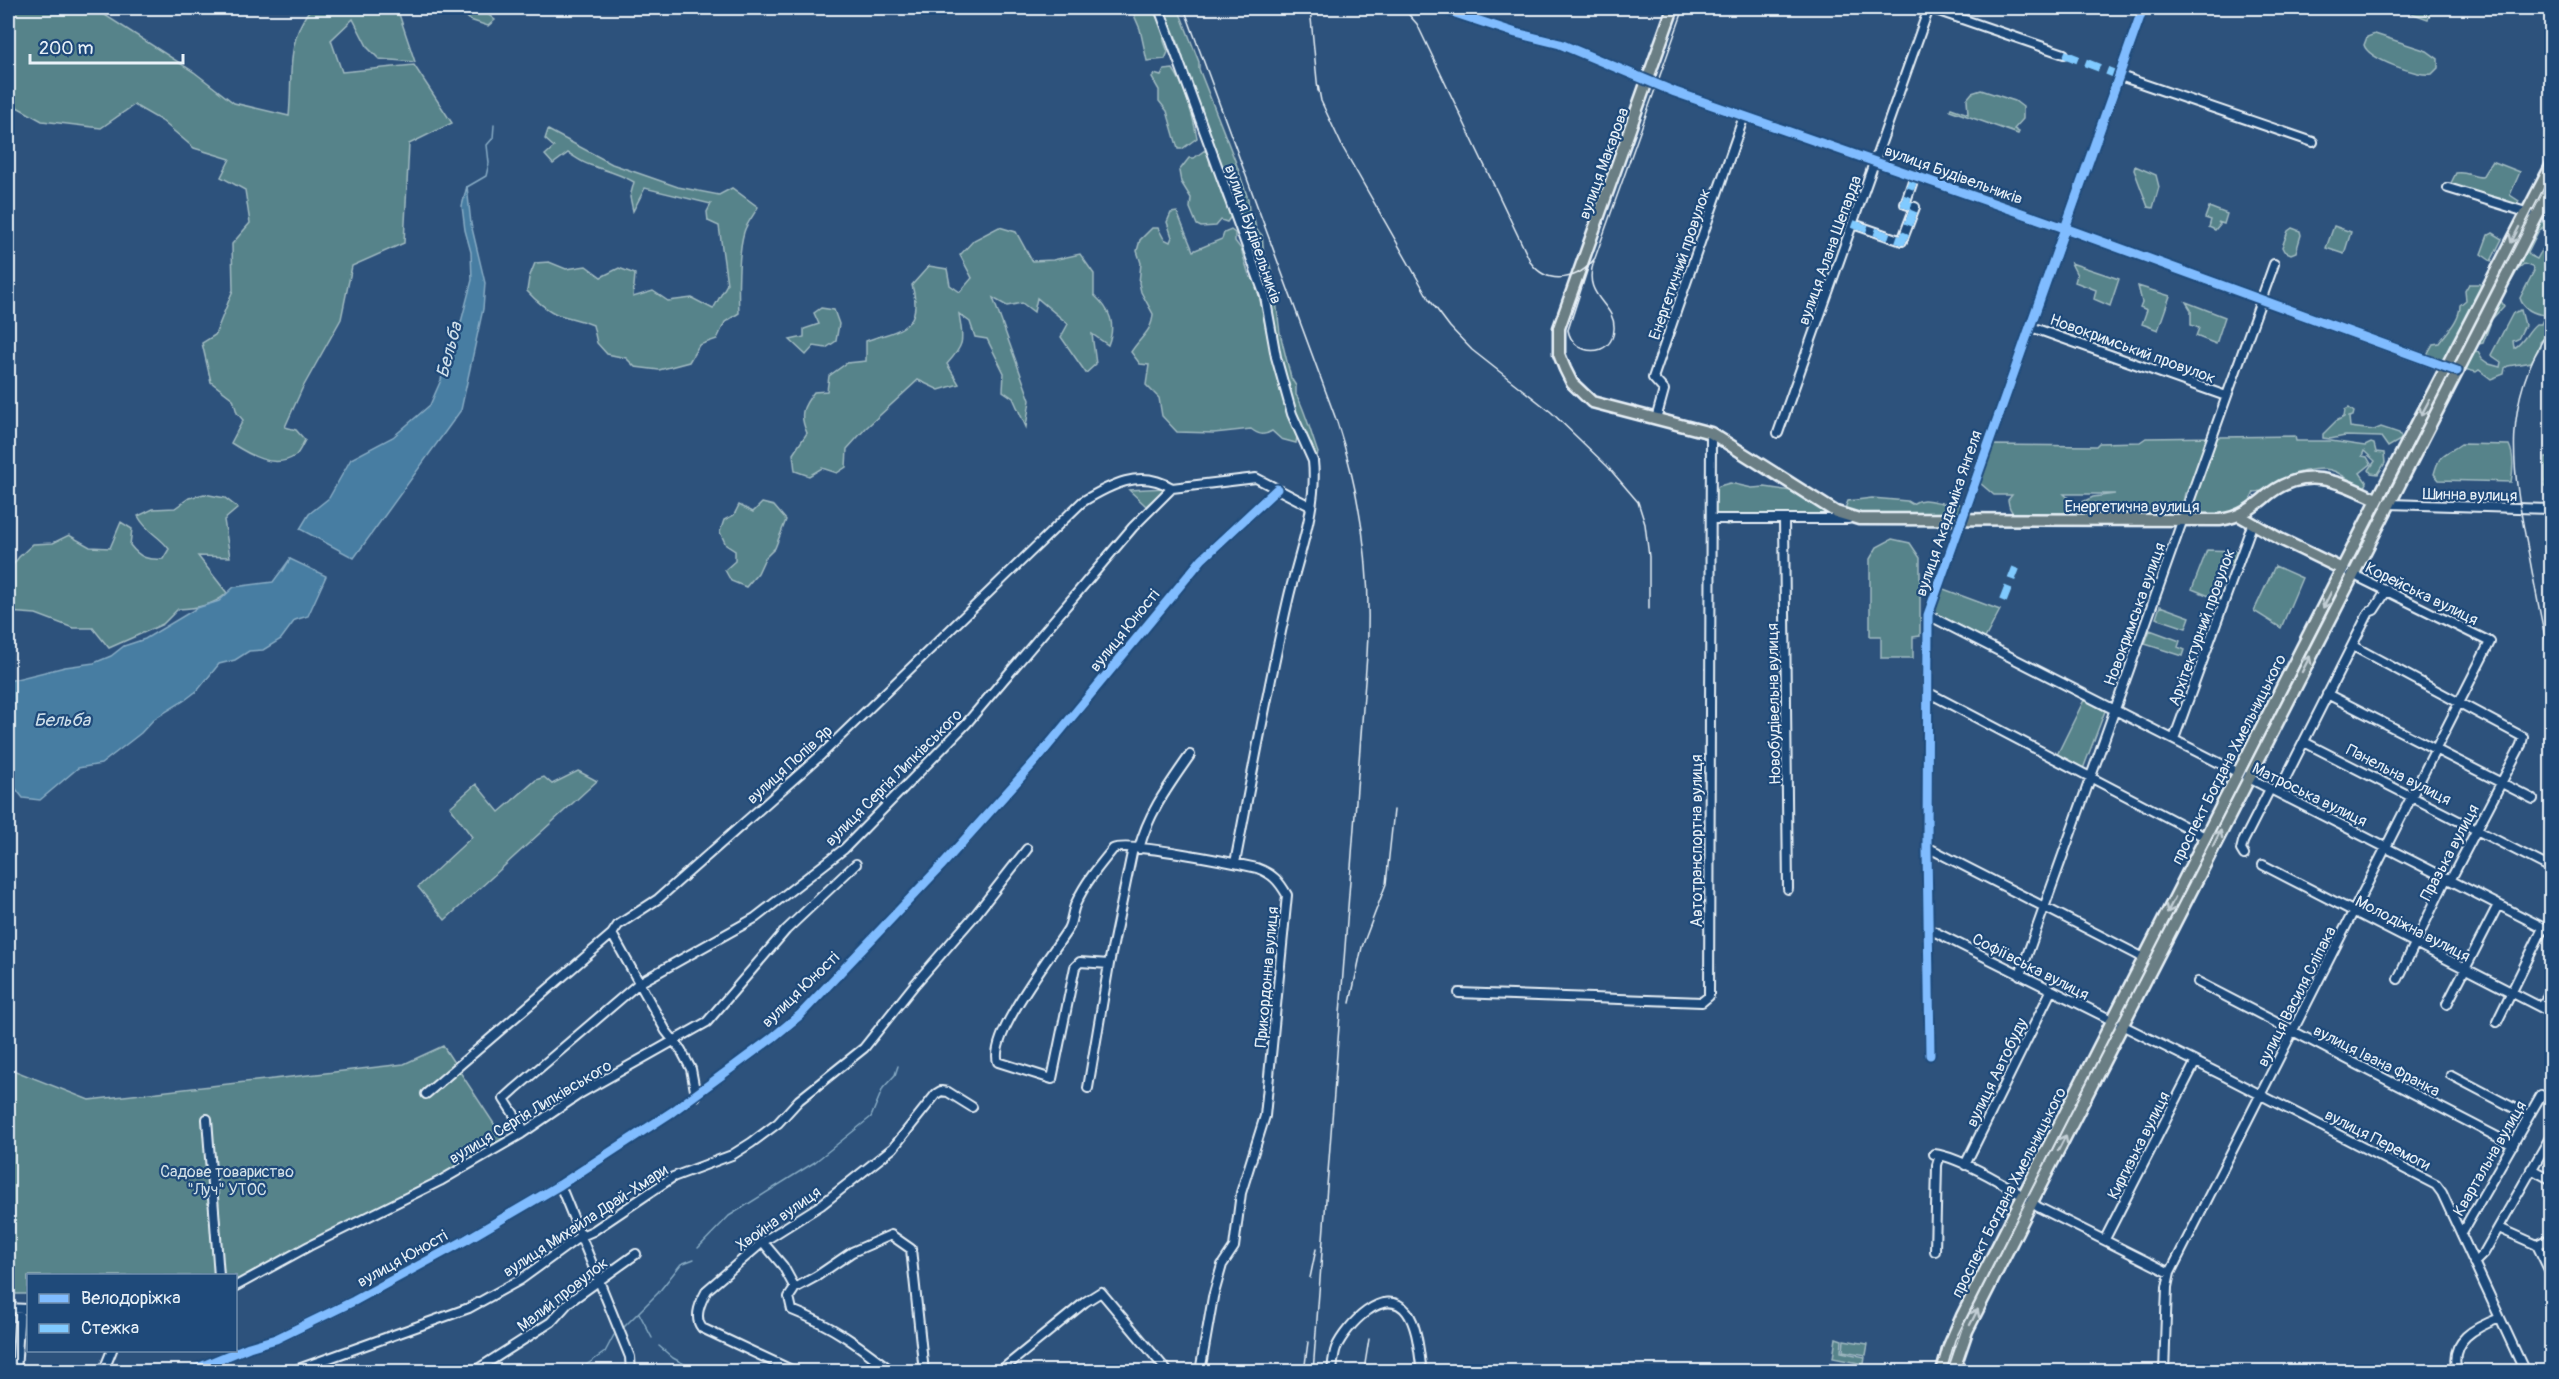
<svg xmlns="http://www.w3.org/2000/svg" width="2559" height="1379" viewBox="0 0 2559 1379" font-family="Pangolin,sans-serif">
<style>
.green{fill:#57838a;stroke:#a0bac1;stroke-width:1.5;fill-rule:evenodd}
.water{fill:#467da2;stroke:#87abc4;stroke-width:1.5}
.lines{fill:none;stroke-linecap:round;stroke-linejoin:round}
.stream{stroke:#87abc4;stroke-width:1.5}
.minor-casing{stroke:#e8f1f8;stroke-width:12}
.major-casing{stroke:#e8f1f8;stroke-width:15}
.minor{stroke:#1f4a7a;stroke-width:8}
.major{stroke:#6b7e84;stroke-width:10}
.tram{stroke:#e8f1f8;stroke-width:1.5}
.rail{stroke:#e8f1f8;stroke-width:1.5}
.quiet{stroke:#80caff;stroke-width:8;stroke-dasharray:15 8;stroke-linecap:butt}
.cycleway-casing{stroke:#1f4a7a;stroke-width:13}
.cycleway{stroke:#80bcff;stroke-width:9}
.oneway{stroke:#c2ced5}
.labels{text-anchor:middle;stroke-width:4.5;stroke-linejoin:round;paint-order:stroke}
.street-label{font-size:16px;fill:#e8f1f8;stroke:#1f4a7a}
.park-label{font-size:16px;fill:#d2e0e8;stroke:#1f4a7a}
.water-label{font-size:18px;font-style:italic;fill:#d0e0eb;stroke:#1f4a7a}
</style>
<rect width="100%" height="100%" fill="#2d527c"/>
<filter id="ink" filterUnits="userSpaceOnUse"><feTurbulence type="fractalNoise" baseFrequency=".0167" numOctaves="2"/><feDisplacementMap in="SourceGraphic" scale="12" xChannelSelector="R" yChannelSelector="G"/><feConvolveMatrix kernelMatrix="1 2 1 2 8 2 1 2 1" color-interpolation-filters="sRGB"/></filter>
<g filter="url(#ink)">
<path class="green" d="M8,8h86l100,64 40,31 55,13c4,-38 -4,-75 22,-108h86l18,54 -36,-3 -11,-11 -15,-29 -22,21 11,32 72,-7 38,58 -43,21 -5,99 -52,23 -11,53 -39,70 -17,38 11,3 9,10c-3,5 -6,13 -10,16 -21,14 -47,-2 -64,-13l12,-23 -6,-7 -4,-14 -22,-17 -9,-39 13,-8 18,-45 -1,-46 18,-21 -5,-33 -24,-13 9,-18 -36,-11 -32,-27 -28,-16 -33,23 -59,-7 -34,-19z
M458,8h22l15,12 -7,6 -18,-6z
M1131,8h21l12,23v10l4,11 -3,7 -18,2 -7,-32z
M1164,8h14l21,54v7l37,94 12,36 1,11 5,8 2,11 6,6 2,19 6,11 4,19 6,49 11,45 5,8v9c7,8 17,45 22,58l-1,3 -5,-5 -17,-38 -11,-35 -10,-46 -4,-31 -7,-23 -78,-207c-1,-22 -14,-42 -21,-63z
M2397,8h35l-4,11z
M2375,34l52,17 11,8v9l-6,6c-13,3 -64,-15 -68,-29l3,-8z
M1173,69c13,19 20,47 24,69l-15,11h-4l-11,-38 -8,-10v-11l-7,-12 2,-4 7,2 3,-6z
M1981,90l34,11 8,6v12l-9,10 5,3 -1,2 -68,-24 1,-2 17,6 -1,-15 5,-6z
M548,130l64,34 66,23 41,8 13,-7 26,19c-4,8 -12,17 -14,25 -6,20 -6,60 -5,81l-14,9 -8,17 -18,6 -10,17 -30,8 -24,-3 -9,-9 -19,-4 -10,-11 -4,-18c-12,-5 -22,-7 -34,-10 -11,-4 -24,-15 -32,-24l2,-13 6,-15 14,-1 17,7 20,-3 15,11 18,-9 16,6 -2,23 20,-6 15,10 24,-3 21,11 14,-25 -8,-58 -11,-5 -1,-9 4,-8 -66,-16 -12,23 -3,-14 4,-15c-14,-8 -30,-12 -44,-17 -8,-2 -15,-8 -22,-12l-15,11 -8,-9 9,-8 -9,-8z
M1205,150l4,6 1,9 3,1 10,32 9,17 -5,7 -6,-2 -5,6 -15,1 -4,-2 -7,-17 1,-10 -10,-16 -2,-11 10,-13h5z
M2492,161l28,11 -10,23 9,6 -2,4c-7,-1 -12,-6 -18,-7 -15,-3 -31,-5 -47,-11l-1,-4 5,-10c10,-2 16,4 26,4z
M2135,166l21,9 3,12 -6,21 -5,-1 -14,-37z
M2209,207l18,7 -3,10 -6,-2 2,2 -5,6 -6,-3 2,-7 -6,-2z
M1177,212l16,39 29,-12 2,-6 7,-3 4,3v8l6,8 8,26 8,10 16,78 12,37 1,10 8,14 3,13 -1,6 -15,-4 -9,-8c-8,5 -13,4 -21,-2l-37,4 -37,-1 -15,-16 -3,-18 -13,-13 3,-20 -9,-1 -9,-12c9,-15 21,-20 22,-38l-12,-22 -2,-9 2,-20 -4,-12 3,-11 12,-12h6l6,11 6,3 2,-5 -5,-15 4,-9z
M2539,221l6,3v3l-6,3 -11,22 1,3 8,4 14,-25v88l-6,11 1,3 -6,6v5l-9,15 -23,4 -3,2 -1,6 -13,5 -12,-9 -3,2 -12,-3 5,-15 9,-2 4,7 7,5 11,3 1,-5 -10,-7 22,-42 8,-3 4,15 -7,14 -5,2 1,7c10,-5 13,-17 22,-24h5l4,-9c-11,-1 -22,-6 -25,-17l14,-27 -2,-4 -8,-3 -5,4 -8,14 -4,-1z
M2334,226l17,6 -7,22 -18,-6z
M999,227l17,5 16,29 21,-1 27,-6 14,20v21c17,15 22,30 14,50l-16,-11 4,30 -10,9 -25,-36 7,-13 -31,-26 -3,14 -12,-9 -15,3 -14,-8 37,102 -4,27 -13,-29 -10,-7 1,-18 -17,-34 -12,-2 -5,-15 -11,-8c4,26 7,29 -12,50l12,20 -20,6 -21,-10 -52,48 -19,21 -1,18 -9,6 -15,-5 -13,8 -14,-5 -2,-17 14,-21c-8,-18 -5,-26 7,-41l13,-1 2,-15 18,-13 19,-2v-20c34,-12 58,-12 46,-56l17,-19 18,3 3,16 10,7 12,-14 -12,-23 14,-15z
M2292,228l8,3 1,4 -5,17 -5,2 -7,-3 -2,-4 6,-16z
M2492,233l10,6 -11,22 -10,-7 7,-19z
M2071,263l48,16 -9,27 -16,-7 2,-9 -21,-8 2,-7z
M2469,284h11l1,6 -27,55c-6,5 -5,12 -12,17l-10,-3 -4,-6 5,-9 6,-1c8,-11 21,-23 21,-38l6,-5 -1,-9z
M2138,286l32,10 -12,34 -16,-6 5,-14 -7,-3 2,-5z
M2501,301l3,5 -12,13 -9,24 -4,1 -3,-4 21,-38z
M2186,302l39,15 -9,27 -20,-8 3,-8 -8,-3v-15z
M821,308l13,2 5,14 -3,17 -10,7 -12,-2 -8,9 -16,-15 14,-3v-8l15,-5 -5,-11z
M2349,408l5,4 -1,4 -4,1 1,10 24,3 7,-3 18,6 3,6 -14,8 -7,-10 -36,-1 -15,3 -7,-1v-4l13,-13 8,-4 1,-7z
M2295,436l1,5h35l34,5 6,-3 3,1 2,8 8,1 1,10 -7,11 -7,-1 -2,-3 6,-9 -11,-10 -2,5 5,1 4,7 -11,9 7,10 -2,4c-16,-3 -25,-18 -41,-18 -12,0 -26,3 -37,8 -11,5 -20,15 -33,15 -8,25 -38,24 -60,24l-4,-3 5,-20h-10l-5,23h-164c-6,-5 -7,-9 -8,-16l4,-5h-18l-14,-12 13,-38 103,1 3,-3 41,-1 6,-4zM2064,494h51l-22,3 -17,8z
M2461,444l48,1c5,10 4,26 2,37l-72,-2 -5,-6c6,-22 10,-18 27,-30z
M2545,457h6v29h-6z
M1730,483l22,5 13,-1 33,5 29,18v6l-6,7c-15,2 -19,-4 -32,-8l-5,1 -7,7 -17,-2 -33,4 -8,-2 -5,-6v-26l5,-5z
M1166,488l-20,18 -17,-16z
M204,494l21,4 13,10 -14,12 6,37 -32,-1 29,37c-14,13 -31,15 -49,16l-15,15 -54,24 -16,-20h-20l-37,-14 -28,-2v-41l11,-14 14,-13 20,-1 16,-8 21,12 20,1 11,-26 11,7 -2,16c10,13 17,15 33,14l6,-10c-10,-14 -22,-16 -31,-33l15,-7 22,-1 14,-10z
M1872,498l35,3 5,3c11,-7 18,-3 30,-1 7,2 12,-1 20,2l2,6 -3,6 -74,4 -43,-10 4,-10z
M762,503l12,3 12,14 -11,28 -10,10 -7,15 -12,14 -15,-6 -6,-11 10,-9v-10l-9,-6 -6,-13 4,-12 10,-5 5,-10 14,7z
M1892,539l18,4 10,15v78l-7,1v21h-32v-22h-11v-77l7,-12z
M2207,550l31,1 -7,15 -9,-3 -11,29 9,3 -1,5 -27,-11z
M2275,566l27,12 -21,50 -27,-17z
M1938,587l62,23 -17,32 -55,-27z
M2160,606l30,11 -4,11 -30,-10z
M2150,630l30,11 -2,6 7,3 -2,6 -38,-12z
M2084,700l21,11 -22,58 -26,-14z
M578,771l19,10 -152,139 -27,-33 54,-50 -22,-30 26,-23 23,28 37,-32 8,-3 8,7z
M443,1046l61,93 -67,43 -201,101v-7h-208v18h-20v-226l81,32 315,-36z
M1836,1338l6,2 -1,12 24,5 -1,7 -31,-6z
M1844,1340l24,4 -2,11 -23,-4z"/>
<path class="water" d="M467,186l4,38 14,59 -2,26 -22,101 -107,148 -54,-29 9,-15 20,-16 22,-39 42,-22 37,-32 11,-25 10,-38 8,-12 13,-50 -1,-28 -6,-22 -3,-24z
M290,559l36,17 -18,40 -13,4 -14,19 -18,11 -14,1 -14,9 -16,4 -21,26 -13,10 -31,19 -13,14 -40,31 -23,4 -38,32 -17,-2 -10,-13h-5v-104l57,-14 29,-4 17,-7 13,-10 21,-7 52,-31 22,-7 15,-14 39,-5z"/>
<g class="lines">
<path class="stream" d="M467,187l19,-11 3,-13 -2,-18 6,-7 1,-13
M283,571l7,-12
M698,1248l31,-32 86,-54 56,-45 12,-29 12,-13 3,-9
M639,1313l13,25
M624,1327l34,-34 23,-29 13,-5
M659,1346l14,12 26,14
M576,1372l29,-20 9,-17"/>
<defs>
<path id="minor" d="M1159,8l106,288 11,61 16,57 21,47c5,46 -15,95 -25,139 -20,87 -36,175 -53,263
M1440,8l76,25 44,11 115,48 384,134 398,145
M1930,8l134,46
M2120,76l193,66
M2448,188l81,25
M1853,224l49,17 13,-34 -10,-3 10,-29
M2031,327l195,69
M1656,419l8,-29 -11,-12 91,-262
M1778,433l151,-425
M1172,488l84,-10 54,28
M2389,504l163,5
M1712,519h136
M1784,519l4,370
M1928,615l624,317
M2353,646l170,91 -2,8 -69,132 -6,2 -48,100
M1929,693l276,144
M2327,694l206,105
M2174,739l78,-214
M2304,742l241,123
M2278,793l91,-181 5,-2 13,-20
M1927,847l217,111
M1139,849c9,-36 31,-65 51,-94
M2244,855l-3,-5 2,-8 27,-53
M2263,865l289,148
M1929,929l293,146 214,110 6,8 83,179
M612,934l54,97 15,19 10,19 5,27
M1109,964l-29,-2 -5,5 -23,112 -54,-17c-10,-26 55,-109 70,-133 4,-7 4,-18 8,-26 9,-20 23,-37 37,-54 14,-8 122,14 144,19 16,6 22,13 30,27l-22,221 -24,77 -7,54 -12,18 -9,32 -13,75
M2020,975l254,-711
M2198,982l315,163
M1459,993l243,9 7,-6 2,-563
M2447,1004l51,-99
M2542,1008l10,-22
M2497,1022l46,-94
M1930,1055l-3,-208 1,-232 215,-607
M2451,1075l78,41
M1088,1088l21,-124 24,-116
M426,1094l186,-160 6,-9 40,-26 163,-144 261,-253c28,-17 58,-34 90,-14
M207,1119l12,157
M521,1134l1,-7 -18,-28 11,-10 124,-106 116,-65 89,-69 122,-125 167,-197 39,-39
M1934,1154c26,3 83,36 104,53l132,66
M1965,1165l86,-174
M2531,1169l21,11
M560,1185l70,172 1,15
M2499,1228l38,17 15,31
M2461,1234l80,-139
M2105,1239l90,-176
M2537,1245l15,-7
M767,1247l16,19 12,22
M1935,1251l2,-86 3,-10
M2474,1263l10,-10 68,-119
M236,1286l73,-40 131,-65 81,-47 60,-41 126,-71 79,-92 70,-66
M8,1308l20,1
M16,1372l4,-63
M103,1372l9,-22
M188,1372l61,-25 27,-8 78,-38 110,-60 96,-56 112,-73 100,-74 28,-23 141,-149 96,-107 165,-200 75,-70
M290,1372l179,-64 51,-28 59,-43 14,-6 80,-54 59,-22 19,-12 27,-20 21,-23 65,-52 51,-64 61,-70 51,-65
M473,1372l78,-50 18,-20 67,-48
M796,1372l-94,-44c-9,-11 -1,-27 5,-38l57,-49 57,-36 72,-57 43,-54 5,-3 7,1 24,15
M893,1372c-36,-28 -58,-45 -101,-62l-3,-13 6,-9 22,-12 35,-24 39,-17 20,14 13,123
M999,1372l86,-70 16,-10 67,80
M1332,1372c1,-8 1,-16 4,-24 9,-21 49,-65 71,-36 11,15 12,42 15,60
M2164,1372l3,-85 3,-14 320,-631 -148,-73
M2457,1372c-9,-32 19,-45 43,-54"/>
<path id="major" d="M1673,8l-114,320v26l6,15 7,14 20,19 119,31 125,79 23,7 361,1c21,-3 34,-13 49,-26 41,-31 75,-9 114,8
M2240,516l40,23 62,30
M1942,1372l7,-26 13,-30 412,-810 178,-342
M1953,1372l14,-41 65,-129 520,-1015"/>
</defs>
<use href="#minor" class="minor-casing"/>
<use href="#major" class="major-casing"/>
<use href="#minor" class="minor"/>
<use href="#major" class="major"/>
<path class="tram" d="M1403,8l14,16 114,239c18,24 49,16 64,-5l89,-250
M1589,265l-21,65c5,27 45,28 46,-1 2,-26 -33,-31 -20,-68
M1946,1372l9,-32 72,-142 525,-1026"/>
<path class="rail" d="M1184,8l153,414c25,77 35,153 30,233l-54,717
M1310,8l8,83
M1318,85l3,16 22,47 86,151 21,28 22,23 79,62 57,55 30,35 7,22 4,33v52
M2552,325c-52,78 -40,144 -23,230 7,38 14,76 23,113
M1350,1003l12,-56 24,-63 8,-74
M1310,1278l6,-29
M1364,1370l5,-31
M1304,1372l4,-30"/>
<path class="quiet" d="M2064,54l56,22
M1853,224l49,17 13,-34 -10,-3 10,-29
M2003,601l13,-33"/>
<defs>
<path id="cycleway" d="M1440,8l76,25 44,11 115,48 384,134 398,145
M1930,1055l-3,-208 1,-232 215,-607
M188,1372l61,-25 27,-8 78,-38 110,-60 96,-56 112,-73 100,-74 28,-23 141,-149 96,-107 165,-200 75,-70"/>
</defs>
<use href="#cycleway" class="cycleway-casing"/>
<use href="#cycleway" class="cycleway"/>
</g>
<defs><path id="oneway-shaft" d="M-6 0H5M1.5-3L5.5 0L1.5 3" fill="none" stroke-width="1.6" stroke-linecap="round" stroke-linejoin="round" transform="scale(1.5)"/></defs>
<g class="oneway">
<use href="#oneway-shaft" transform="translate(2515 235) rotate(117)"/>
<use href="#oneway-shaft" transform="translate(2425 408) rotate(118)"/>
<use href="#oneway-shaft" transform="translate(2327 600) rotate(117)"/>
<use href="#oneway-shaft" transform="translate(2306 664) rotate(-63)"/>
<use href="#oneway-shaft" transform="translate(2217 838) rotate(-63)"/>
<use href="#oneway-shaft" transform="translate(2171 905) rotate(117)"/>
<use href="#oneway-shaft" transform="translate(2062 1143) rotate(-63)"/>
<use href="#oneway-shaft" transform="translate(1974 1317) rotate(-63)"/>
</g>
</g>
<g class="labels">
<g class="street-label">
<text transform="translate(1603 163) rotate(-70)" y="6">вулиця Макарова</text>
<text transform="translate(1954 174) rotate(20)" y="6">вулиця Будівельників</text>
<text transform="translate(1254 234) rotate(71)" y="6">вулиця Будівельників</text>
<text transform="translate(1829 250) rotate(-70)" y="6">вулиця Алана Шепарда</text>
<text transform="translate(1679 264) rotate(-71)" y="6">Енергетичний провулок</text>
<text transform="translate(2133 348) rotate(20)" y="6">Новокримський провулок</text>
<text transform="translate(2470 494) rotate(1)" y="6">Шинна вулиця</text>
<text x="2132" y="512">Енергетична вулиця</text>
<text transform="translate(1948 513) rotate(-71)" y="6">вулиця Академіка Янгеля</text>
<text transform="translate(2422 593) rotate(26)" y="6">Корейська вулиця</text>
<text transform="translate(2134 614) rotate(-70)" y="6">Новокримська вулиця</text>
<text transform="translate(2201 627) rotate(-70)" y="6">Архітектурний провулок</text>
<text transform="translate(1124 630) rotate(-51)" y="6">вулиця Юності</text>
<text transform="translate(1773 704) rotate(-91)" y="6">Новобудівельна вулиця</text>
<text transform="translate(2228 759) rotate(-63)" y="6">проспект Богдана Хмельницького</text>
<text transform="translate(789 764) rotate(-42)" y="6">вулиця Попів Яр</text>
<text transform="translate(2399 774) rotate(27)" y="6">Панельна вулиця</text>
<text transform="translate(893 777) rotate(-45)" y="6">вулиця Сергія Липківського</text>
<text transform="translate(2310 794) rotate(26)" y="6">Матроська вулиця</text>
<text transform="translate(1696 841) rotate(-90)" y="6">Автотранспортна вулиця</text>
<text transform="translate(2449 852) rotate(-62)" y="6">Празька вулиця</text>
<text transform="translate(2413 928) rotate(27)" y="6">Молодіжна вулиця</text>
<text transform="translate(2031 966) rotate(27)" y="6">Софіївська вулиця</text>
<text transform="translate(1266 977) rotate(-85)" y="6">Прикордонна вулиця</text>
<text transform="translate(800 989) rotate(-44)" y="6">вулиця Юності</text>
<text transform="translate(2296 996) rotate(-63)" y="6">вулиця Василя Сліпака</text>
<text transform="translate(2377 1060) rotate(27)" y="6">вулиця Івана Франка</text>
<text transform="translate(1996 1072) rotate(-64)" y="6">вулиця Автобуду</text>
<text transform="translate(530 1111) rotate(-31)" y="6">вулиця Сергія Липківського</text>
<text transform="translate(2378 1139) rotate(27)" y="6">вулиця Перемоги</text>
<text transform="translate(2138 1145) rotate(-63)" y="6">Киргизька вулиця</text>
<text transform="translate(2489 1158) rotate(-60)" y="6">Квартальна вулиця</text>
<text transform="translate(2008 1192) rotate(-63)" y="6">проспект Богдана Хмельницького</text>
<text transform="translate(778 1218) rotate(-35)" y="6">Хвойна вулиця</text>
<text transform="translate(585 1220) rotate(-33)" y="6">вулиця Михайла Драй-Хмари</text>
<text transform="translate(402 1258) rotate(-29)" y="6">вулиця Юності</text>
<text transform="translate(562 1294) rotate(-38)" y="6">Малий провулок</text>
</g>
<g class="park-label">
<text x="227" y="1177">Садове товариство<tspan x="227" dy="18">"Луч" УТОС</tspan></text>
</g>
<g class="water-label">
<text transform="translate(449 350) rotate(-75)" y="6">Бельба</text>
<text x="62" y="726">Бельба</text>
</g>
</g>
<rect width="2559" height="1379" fill="none" stroke="#1f4a7a" stroke-width="30"/>
<rect x="15" y="15" width="2529" height="1349" fill="none" stroke="#e8f1f8" stroke-width="2" filter="url(#ink)"/>
<rect x="27" y="1274" width="210" height="78" fill="#1f4a7a" stroke="#6f8dac" stroke-width="1.5"/>
<rect x="39" y="1294" width="30" height="9" fill="#80bcff" stroke="#6f8dac" stroke-width="1.5"/>
<text x="81" y="1304" font-size="18" fill="#e8f1f8">Велодоріжка</text>
<rect x="39" y="1324" width="30" height="9" fill="#80caff" stroke="#6f8dac" stroke-width="1.5"/>
<text x="81" y="1334" font-size="18" fill="#e8f1f8">Стежка</text>
<path d="M30 54v9h153v-9" fill="none" stroke="#e8f1f8" stroke-width="3"/>
<text x="39" y="54" font-size="18" fill="#e8f1f8" stroke="#1f4a7a" stroke-width="4.5" paint-order="stroke">200 m</text>
</svg>
